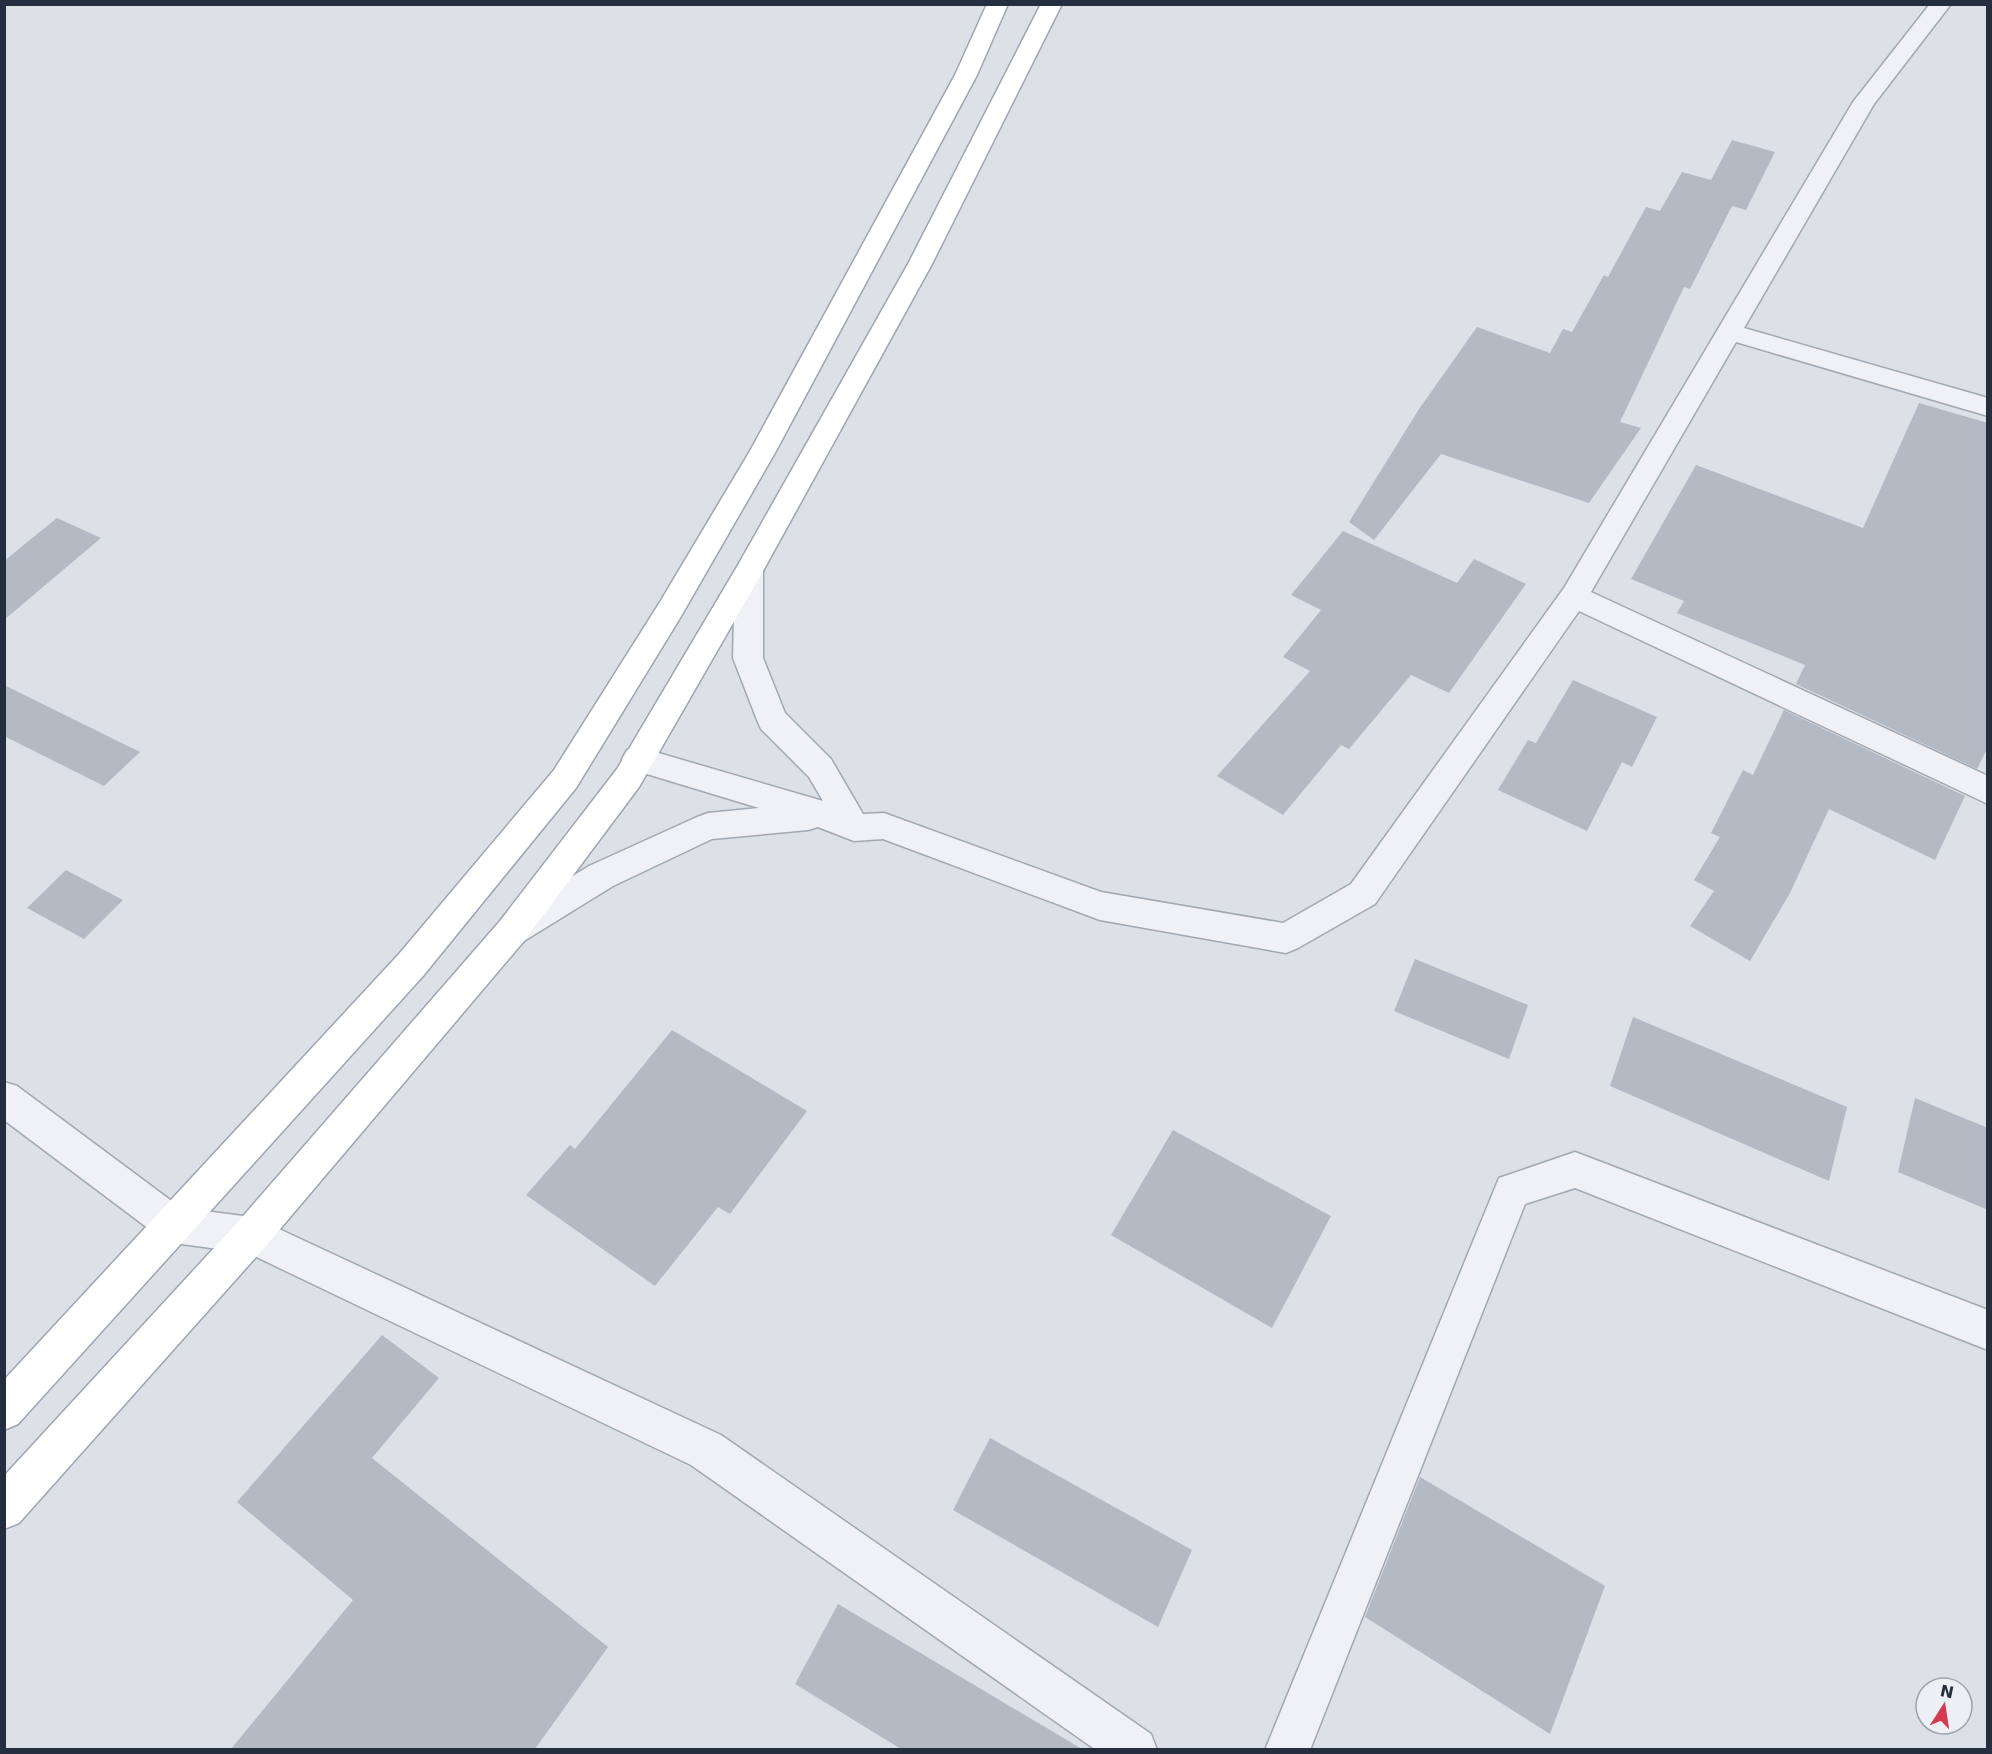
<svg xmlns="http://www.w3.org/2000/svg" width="1992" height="1754" viewBox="0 0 1992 1754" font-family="'DejaVu Sans',sans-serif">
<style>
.building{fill:#b3bac4}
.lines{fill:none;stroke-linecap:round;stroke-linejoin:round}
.street-casing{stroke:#a1a8b1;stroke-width:3}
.primary-casing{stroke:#9ba5b4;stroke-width:3}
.street{fill:#eff1f6;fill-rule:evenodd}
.primary{fill:#fff;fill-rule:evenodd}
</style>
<rect width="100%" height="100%" fill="#dce1e7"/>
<path class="building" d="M1732,140l43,12 -29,58 -14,-4 -42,83 -6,-2 -64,135 21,6 -52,75 -148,-49 -67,86 -25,-18 70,-113 58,-82 73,26 13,-24 9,3 32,-57 4,2 38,-70 14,4 22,-39 29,8z
M1919,403l69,20v324l-11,22 -181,-85 9,-19 -128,-52 7,-12 -53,-22 65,-114 167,63z
M57,518l44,20 -97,82v-59z
M1343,531l114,52 17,-24 52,25 -77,109 -38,-18 -62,74 -8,-4 -58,70 -66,-39 93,-105 -27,-14 38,-47 -30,-15z
M1573,680l84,37 -25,50 -10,-5 -35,69 -89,-41 30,-50 8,3z
M4,685l136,67 -36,34 -100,-50z
M1784,710l181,86 -30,64 -106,-51 -39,84 -40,68 -60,-35 24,-35 -20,-11 26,-43 -9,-4 32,-63 10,5z
M66,870l57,30 -39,39 -57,-31z
M1415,959l113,46 -19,54 -115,-48z
M1633,1017l214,90 -18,74 -219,-95z
M672,1030l135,81 -77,103 -12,-7 -63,79 -129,-91 44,-50 5,4z
M1915,1098l73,30v82l-90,-38z
M1173,1130l158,86 -59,112 -161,-93z
M382,1335l57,43 -67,80 236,189 -73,102h-304l122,-149 -116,-98z
M990,1438l202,112 -34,77 -205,-117z
M1420,1477l185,109 -55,148 -185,-117z
M838,1604l244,145h-181l-106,-65z"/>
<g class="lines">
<defs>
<path id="street" d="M1930,4h21l-77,100 -130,224 244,70v18l-252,-74 -145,250 397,184v28l-409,-193 -204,293 -77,44 -12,5 -186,-33 -217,-81 -29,2 -36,-14 -10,3 -96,9 -99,47 -89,55 -12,4 -12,-4 -5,-10 5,-10 89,-55 108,-49 11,-4 51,-5 -132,-40 -5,-9 5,-9 11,-3 185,54 -14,-24 -48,-48 -4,-9 -24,-62 2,-87 4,-7 10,-3 10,3 4,7v87l22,55 46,46 32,55 21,-1 217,79 182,31 68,-39 213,-296 289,-486z
M4,1082l13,4 164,122 70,9 13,5 457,213 430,299 6,16h-61l-405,-285 -443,-212 -74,-10 -13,-5 -157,-118z
M1575,1152l413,158v40l-413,-162 -50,16 -215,546h-45l234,-572z"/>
<path id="primary" d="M987,4h21l-31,71 -201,376 -96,167 -104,170 -153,188 -405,448 -14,6v-50l395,-426 155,-184 106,-168 90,-151 205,-376z
M1041,4h21l-130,260 -169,307 -124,216 -115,154 -260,307 -245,275 -15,6v-53l234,-254 262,-301 117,-152 121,-204 170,-301z"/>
</defs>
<use href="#street" class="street-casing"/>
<use href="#primary" class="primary-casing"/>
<use href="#street" class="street"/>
<use href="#primary" class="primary"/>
</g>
<rect width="1992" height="1754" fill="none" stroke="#252e3f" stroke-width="12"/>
<g transform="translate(1944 1706) rotate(12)"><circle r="28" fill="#ecf0f5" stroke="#9ca2ac" stroke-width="1.5"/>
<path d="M0-4.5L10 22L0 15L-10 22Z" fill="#d6384f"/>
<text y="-9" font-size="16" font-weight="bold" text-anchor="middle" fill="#252e3f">N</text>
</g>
</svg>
